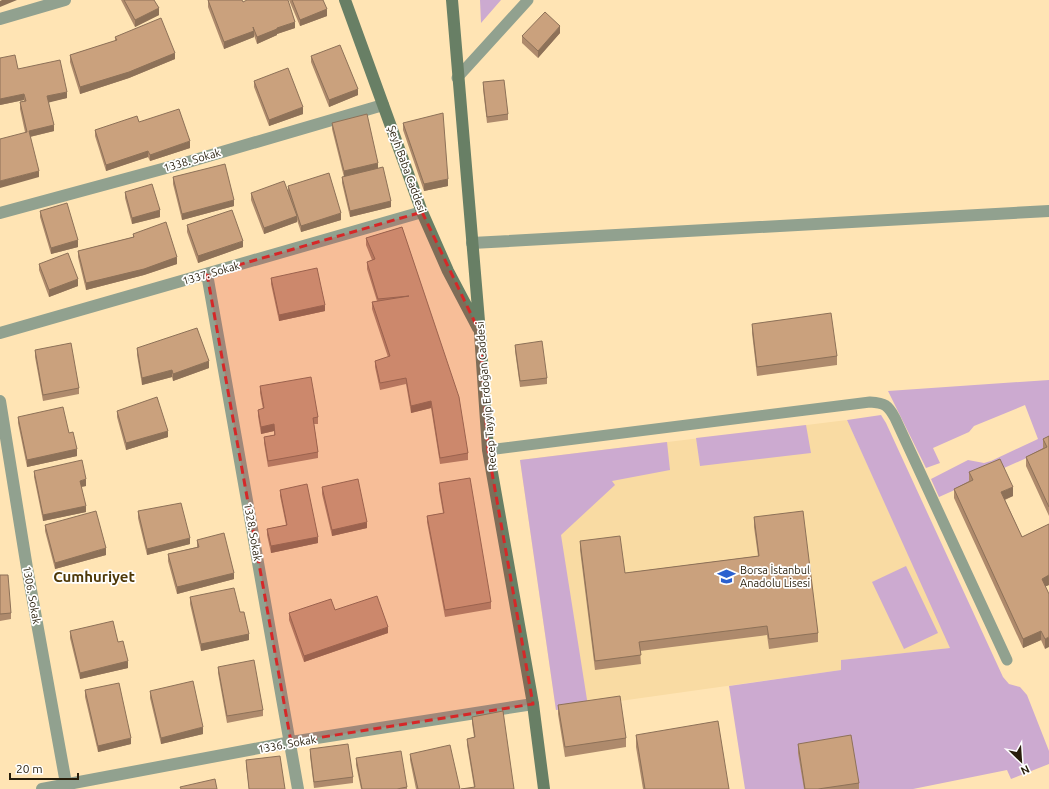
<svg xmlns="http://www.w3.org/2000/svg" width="1049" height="789" viewBox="0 0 1049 789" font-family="Ubuntu,sans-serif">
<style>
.built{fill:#f9dba3}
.green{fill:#ccaad0}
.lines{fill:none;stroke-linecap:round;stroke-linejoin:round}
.lane{stroke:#91a18f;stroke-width:11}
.street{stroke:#91a18f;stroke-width:12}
.secondary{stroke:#687f65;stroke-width:12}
.wall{fill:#ae8a6c}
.shaded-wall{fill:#8d7158}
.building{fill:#caa17d;stroke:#8d7158}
.marked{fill:#d62828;fill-opacity:0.2;stroke:#d62828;stroke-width:3;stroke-dasharray:8 5;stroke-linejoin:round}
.labels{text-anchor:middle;stroke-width:3.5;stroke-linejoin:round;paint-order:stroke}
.street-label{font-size:11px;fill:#281e0b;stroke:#fff}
.poi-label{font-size:11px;fill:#281e0b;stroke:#fff;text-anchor:start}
.district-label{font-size:15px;font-weight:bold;fill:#4e3807;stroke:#fff}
</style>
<rect width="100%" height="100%" fill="#ffe4b4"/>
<path class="built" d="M847,420l104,228 -109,12 -1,10 -285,40 -36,-250z"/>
<path class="green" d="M480,0h21l-20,23z
M1049,380v68l-110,49 -8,-18 37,-19 16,3 7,-2 47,-22 -13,-34 -51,21 -5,6 -36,16 7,15 -14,5 -38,-77z
M881,415l5,8 117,254 6,7 11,3 7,8 22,56v13l-38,15 -4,-9 -94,19h-168l-16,-103 112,-16v-10l109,-12 -103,-228z
M806,425l5,28 -111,13 -4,-28z
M667,442l3,28 -58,11 3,4 -54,50 27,171 -32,4 -36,-250z
M906,566l32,67 -34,16 -32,-67z"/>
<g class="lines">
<path class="lane" d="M457,78l71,-78
M488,450l382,-48c15,1 18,3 25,16l112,242"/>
<path class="street" d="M0,19l65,-19
M0,213l188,-51 195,-57
M472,243l577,-32
M207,274l91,515
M0,333l422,-121
M0,401l27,167 40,221
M42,789l249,-47 242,-38"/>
<path class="secondary" d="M345,0l77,212 26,59 30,57
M452,0l28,333 8,117 45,254 11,85"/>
</g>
<path class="wall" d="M121,0h33l5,15 -24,12z
M208,0l35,2 52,26 -18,6v1l-20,9 -3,-9v2l-30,12 -16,-42z
M289,0h34l4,16 -27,10z
M560,33l-22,25 -16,-15v-7z
M115,37l60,22 -46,19 -49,16 -10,-32v-7l45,-14z
M311,56l47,39 -29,12 -18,-45z
M0,58l67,40 -19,4 6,29 -24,6 9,40 -14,-45 -5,-23v-7l4,-1v-1l-24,5z
M254,81l49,33 -34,12 -15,-39z
M483,82l25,32v6l-21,3 -4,-34z
M139,122l51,26 -40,13 -2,-4 -42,14 -11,-35v-6z
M332,123l46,45 13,39 -41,10 -8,-34v-6h2l-12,-48z
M403,123l45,63 -24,5 -21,-61z
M173,177l61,29 -52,14 -9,-36z
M288,186l53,34 -40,12 -4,-12v2l-33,12 -13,-34v-7l37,-1z
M125,192l35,25 -28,7 -7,-26z
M40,211l38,36 -27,7 -11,-37z
M187,225l56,22 -45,16 -11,-31z
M402,227l66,226v7l-28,4 -9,-56 -20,5 -5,-29 -26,6 -5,-23v-6l13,-4 -16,-48v-7l5,-1 -10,-32v-7l5,-2 -6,-15v-7z
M133,234l44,30 -33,11 -58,15 -8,-33v-6l55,-14z
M39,264l39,22 -29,11 -10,-27z
M271,278l54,33 -46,10 -8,-37z
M752,324l85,32v9l-80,11 -5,-43z
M515,345l32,33v6l-27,3 -5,-36z
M137,348l72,20 -36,13 -1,-4 -30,8 -5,-30z
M35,350l44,38v6l-36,7 -8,-44z
M260,386l58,31v7h-4l4,28v6l-50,9 -4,-24v-6l10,-2v-4l-13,3 -3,-18v-6l5,-1 -3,-16z
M117,411l51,26 -42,13 -9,-33z
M18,417l51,16 8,23 -50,11 -9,-44z
M1049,436v80l-23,-50v-9l17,-9v-9z
M34,471l52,15 -5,1 5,25 -43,9 -9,-44z
M969,472l44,24 -8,4 17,37 27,-13v61l-3,1 -1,63 -4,-9 -18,8 -69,-150v-9l15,-8z
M439,483l52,119v7l-46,8 -18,-95v-6l16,-3 -4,-23z
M322,487l45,41 -35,8 -10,-42z
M280,490l38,53 -47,10 -4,-18v-6l19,-4 -6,-29z
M138,511l52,33 -43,11 -9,-37z
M754,517l64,116v9l-49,7 -2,-14 -127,16 1,13 -46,6 -15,-120v-9l45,32 133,-17 -4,-29z
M45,525l61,30 -51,14 -10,-38z
M197,540l37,39 -57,15 -9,-33v-7l29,-7z
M0,575l11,38v6l-11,2z
M190,597l50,15 9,28 -48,11 -11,-47z
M335,610l53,23 -84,29 -15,-42v-7z
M70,631l48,11 10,26 -48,11 -10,-41z
M218,667l45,43v6l-36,7 -9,-50z
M85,690l46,54 -33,8 -13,-55z
M150,691l53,43 -42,10 -11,-46z
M558,705l68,33v9l-61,10 -7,-43z
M472,717l42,72 -40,-2 -7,-42v-6l7,-2 -2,-14z
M636,735l93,54h-86l-7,-42z
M798,744l61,39v6h-55l-6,-36z
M310,749l43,28v6l-39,5 -4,-32z
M410,754l50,35h-44l-6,-29z
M356,758l51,29v2h-46l-5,-24z
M246,760l39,29h-36l-3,-23z"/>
<path class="shaded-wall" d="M2,0h15l-17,7v-6z
M159,8v7l-24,12v-7z
M327,9v7l-27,10v-6z
M295,22v6l-18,6v1l-20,9v-7l20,-9z
M560,26v7l-22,25v-7z
M254,31v6l-30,12v-7z
M175,53v6l-46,19 -49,16v-7z
M358,89v6l-29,12v-7z
M67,92v6l-20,5v-7z
M24,94v6l-24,5v-6z
M303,107v7l-34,12v-6z
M54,125v6l-25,6v-6z
M190,141v7l-40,13v-6z
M148,151v6l-42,14v-6z
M378,163v6l-34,8v-6z
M39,171v6l-39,11v-7z
M448,179v7l-24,5v-7z
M234,200v6l-52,14v-6z
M391,201v6l-41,10v-6z
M160,210v7l-28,7v-6z
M341,213v7l-40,12v-6z
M297,216v6l-33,12v-6z
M78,240v7l-27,7v-6z
M243,241v6l-45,16v-7z
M177,257v7l-33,11 -58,15v-7z
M78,279v7l-29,11v-7z
M325,305v6l-46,10v-6z
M209,361v7l-36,13v-7z
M172,370v7l-30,8v-7z
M431,401v7l-20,5v-7z
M274,424v7l-13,3v-7z
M168,431v6l-42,13v-7z
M77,449v7l-50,11v-7z
M86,479v7l-6,1v-6z
M1013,487v9l-12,5v-9z
M86,506v6l-43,9v-6z
M367,522v6l-35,8v-6z
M318,537v6l-47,10v-7z
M190,538v6l-43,11v-6z
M106,548v7l-51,14v-6z
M234,573v6l-57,15v-7z
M1049,575v10l-7,3v-9z
M388,627v6l-84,29v-6z
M1041,631v9l-18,8v-9z
M249,634v6l-48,11v-7z
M1049,637v10l-4,2v-10z
M128,661v7l-48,11v-6z
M203,727v7l-42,10v-6z
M131,738v6l-33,8v-6z"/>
<path class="building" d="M124,0h30l5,8 -24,12z
M208,0h34l1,2 4,-2h41l7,22 -18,6v1l-20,8 -4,-10 1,4 -30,11z
M292,0h31l4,9 -27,11z
M545,12l15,14 -22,25 -16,-15z
M161,18l14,35 -46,19 -49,15 -10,-32 47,-15 -2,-3z
M340,45l18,44 -29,11 -18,-44z
M15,55l3,14 42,-9 7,32 -20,4 7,29 -25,6 10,40 -39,10v-42l27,-7 -7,-30 6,-1 -2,-7 -24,5v-41z
M288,68l15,39 -34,13 -15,-39z
M504,80l4,34 -21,3 -4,-35z
M179,109l11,32 -40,14 -2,-4 -42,14 -11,-35 42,-14 2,6z
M443,113l5,66 -24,5 -21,-61z
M367,114l11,49 -34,8 -12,-48z
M225,164l9,36 -52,14 -9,-37z
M383,167l8,34 -41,10 -8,-34z
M329,173l12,40 -40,13 -13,-40z
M284,181l13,35 -33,12 -13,-35z
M152,184l8,26 -28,8 -7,-26z
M67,203l11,37 -27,8 -11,-37z
M232,210l11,31 -45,15 -11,-31z
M166,222l11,35 -33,12 -58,14 -8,-32 56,-14 -1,-3z
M402,227l57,170 9,56 -28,5 -9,-57 -20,5 -5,-28 -26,5 -5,-22 15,-5 -18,-54 37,-6 -31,3 -11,-37 8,-3 -9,-21z
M68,253l10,26 -29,11 -10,-26z
M317,268l8,37 -46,10 -8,-37z
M831,313l6,43 -80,11 -5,-43z
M197,328l12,33 -36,13 -1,-4 -30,8 -5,-30z
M542,341l5,37 -27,3 -5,-36z
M71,343l8,45 -36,7 -8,-45z
M311,377l7,40 -5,1 5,34 -50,9 -4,-24 11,-2 -1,-11 -13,3 -3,-17 6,-2 -4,-22z
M157,397l11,34 -42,12 -9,-32z
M63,407l6,26 4,-1 4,17 -50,11 -9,-43z
M1049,436v71l-23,-50 21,-10 -4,-8z
M1000,459l13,28 -12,5 21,45 27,-13v51l-7,4 7,15v43l-4,2 -4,-8 -18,8 -69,-150 19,-9 -4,-8z
M82,460l4,19 -6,2 6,25 -43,9 -9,-44z
M470,478l21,124 -46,8 -18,-94 17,-3 -5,-30z
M358,479l9,43 -35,8 -10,-43z
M307,484l11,53 -47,9 -4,-17 20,-4 -7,-35z
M181,503l9,35 -43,11 -9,-38z
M96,511l10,37 -51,15 -10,-38z
M803,511l15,122 -49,6 -2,-13 -128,16 2,13 -46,6 -15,-120 40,-5 5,37 134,-17 -5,-39z
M224,533l10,40 -57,14 -9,-33 31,-7 -2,-7z
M0,575h8l3,38 -11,1z
M234,588l6,24h4l5,22 -48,10 -11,-47z
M377,596l11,31 -84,29 -15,-43 42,-14 4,11z
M113,621l5,21 5,-1 5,20 -48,12 -10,-42z
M254,660l9,50 -36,6 -9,-49z
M193,681l10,46 -42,11 -11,-47z
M119,683l12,55 -33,8 -13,-56z
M620,696l6,42 -61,9 -7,-42z
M503,711l11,78h-53l14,-2 -8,-48 8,-2 -3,-20z
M718,721l11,68h-84l-9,-54z
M851,735l8,48 -41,6h-13l-7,-45z
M348,744l5,33 -39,5 -4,-33z
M450,745l10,44h-42l-8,-35z
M401,751l6,36 -10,2h-35l-6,-31z
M280,756l5,33h-36l-3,-29z
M215,779l2,10h-36l-1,-2z"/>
<path class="marked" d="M422,212l58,121 8,117 45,254 -242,38 -84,-468z"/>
<defs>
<symbol id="school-bare" viewBox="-9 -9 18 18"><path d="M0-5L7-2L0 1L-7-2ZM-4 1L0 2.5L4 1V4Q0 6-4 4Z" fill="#2b61cf" stroke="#fff" stroke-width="2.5" paint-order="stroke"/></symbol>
</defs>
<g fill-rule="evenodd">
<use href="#school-bare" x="714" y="564" width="25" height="25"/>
</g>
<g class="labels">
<g class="street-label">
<text transform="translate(192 160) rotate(-16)" y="4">1338. Sokak</text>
<text transform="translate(407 169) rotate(70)" y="4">Şeyh Baba Caddesi</text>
<text transform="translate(211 273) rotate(-16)" y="4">1337. Sokak</text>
<text transform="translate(486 396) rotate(-95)" y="4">Recep Tayyip Erdoğan Caddesi</text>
<text transform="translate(253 532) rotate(80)" y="4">1328. Sokak</text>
<text transform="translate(32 595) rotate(80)" y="4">1306. Sokak</text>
<text transform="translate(287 744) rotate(-10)" y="4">1336. Sokak</text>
</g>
<g class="poi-label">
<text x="740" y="574">Borsa İstanbul<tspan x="740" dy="13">Anadolu Lisesi</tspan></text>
</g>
<g class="district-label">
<text x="94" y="582">Cumhuriyet</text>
</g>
</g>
<g transform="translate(1021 761) rotate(155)" stroke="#ffffff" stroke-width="3" paint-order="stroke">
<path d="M0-3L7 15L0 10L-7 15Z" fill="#281e0b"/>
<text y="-6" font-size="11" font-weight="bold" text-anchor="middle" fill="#281e0b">N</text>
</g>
<path d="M10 773v6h68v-6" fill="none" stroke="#281e0b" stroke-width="2"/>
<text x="16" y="773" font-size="12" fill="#281e0b" stroke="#ffffff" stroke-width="3" paint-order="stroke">20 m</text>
</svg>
